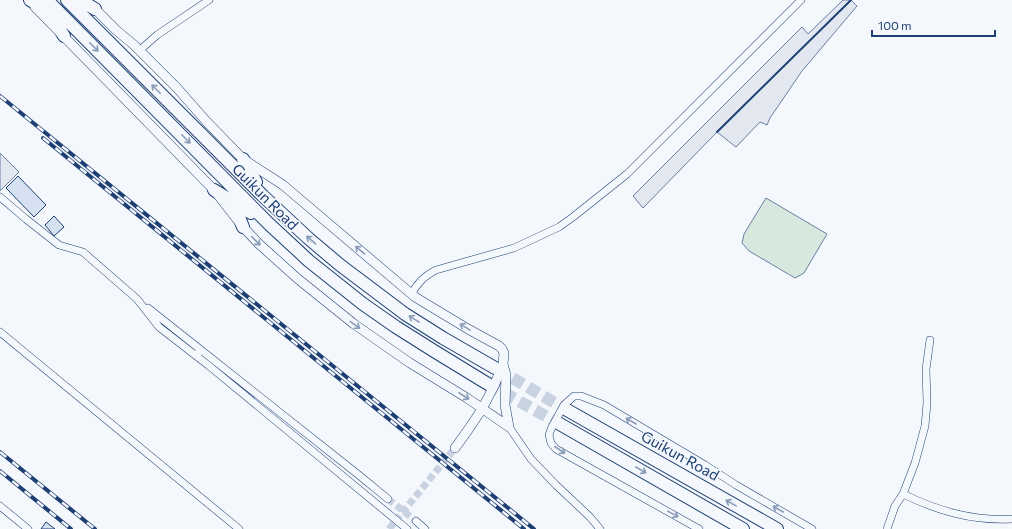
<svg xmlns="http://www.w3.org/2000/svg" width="1012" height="529" viewBox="0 0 1012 529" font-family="Commissioner,sans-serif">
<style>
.green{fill:#d7e8df;stroke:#687fa3}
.parking{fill:#e3e8f0;stroke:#687fa3}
.building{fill:#d5e0f0;stroke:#1d3f73}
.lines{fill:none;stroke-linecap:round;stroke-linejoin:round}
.minor-tunnel{stroke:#c9d2e0;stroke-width:7;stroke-dasharray:7 3.5;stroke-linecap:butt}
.trunk-tunnel{stroke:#c9d2e0;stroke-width:12;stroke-dasharray:12 6;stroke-linecap:butt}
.minor-casing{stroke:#1d3f73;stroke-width:8}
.tertiary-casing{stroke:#1d3f73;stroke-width:10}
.trunk-casing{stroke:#1d3f73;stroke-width:14}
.minor{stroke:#f4f7fb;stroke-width:7}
.tertiary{stroke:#f4f7fb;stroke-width:9}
.trunk{stroke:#f4f7fb;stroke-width:12}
.rail-casing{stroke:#1d3f73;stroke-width:4}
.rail{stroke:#f4f7fb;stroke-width:2.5;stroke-dasharray:8;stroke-linecap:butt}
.wall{stroke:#1d3f73;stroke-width:2}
.oneway{stroke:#889bb7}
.labels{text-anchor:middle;stroke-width:3;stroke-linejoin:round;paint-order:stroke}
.street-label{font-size:15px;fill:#1d3f73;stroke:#f4f7fb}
</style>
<rect width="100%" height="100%" fill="#f4f7fb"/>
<path class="green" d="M766,198l61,36 -23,39 -9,5 -46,-27 -7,-8 2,-9z"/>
<path class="parking" d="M843,0h8l6,6 -55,65 -32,47 -3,7 -7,-3 -24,25 -19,-15 -74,76 -10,-12 169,-169 6,7z
M0,153l19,19 -19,19z"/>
<path class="building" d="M18,176l28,29 -12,12 -28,-29z
M54,216l10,11 -10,9 -9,-11z
M46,522l9,7h-14z"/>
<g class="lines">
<path class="minor-tunnel" d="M388,499l28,22
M389,529l66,-81"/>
<path class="trunk-tunnel" d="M497,369l70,41
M488,384l70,39"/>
<defs>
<path id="minor" d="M140,50l17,-15 52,-35
M0,197l26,22 33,26 24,7 54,47 22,28 49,38 199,164
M411,294c8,-12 12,-17 25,-24l78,-22 45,-21 14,-10 54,-43 174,-174
M148,308l53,42
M0,332l239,197
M196,355l5,-5 159,126 28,23
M509,427l22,32 25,26 34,32 10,12
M903,494c35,17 69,27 109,25
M0,506l28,23
M416,521l9,8
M699,529l-143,-80 -5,-6 -2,-8 2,-6 13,-24 10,-9h7l23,9 101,60 31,20 76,44
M887,529l8,-23 8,-12 12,-31 10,-37 2,-23 -1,-34 4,-29"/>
<path id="tertiary" d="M91,5l25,25 18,15 43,43 29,33 37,38 40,26 132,112 53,32 31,17 3,3 2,4 -1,11 -9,22 -12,23 -14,21 -13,18
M35,7l179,183 29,37 16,17 39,35 56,45 56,39 57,35 42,29
M503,364l3,11 -1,30 4,22"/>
<path id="trunk" d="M30,0l26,16
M47,0l222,224 40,37 54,43 33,23 38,24 54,33
M67,0l196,196 45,42 32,27 65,49 38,24 52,30
M80,0l15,9
M49,11l15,25
M243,159l13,23
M214,190l37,23
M232,199l11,28
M567,410l210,119
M558,423l185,106"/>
</defs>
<use href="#minor" class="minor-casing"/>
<use href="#tertiary" class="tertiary-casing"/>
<use href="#trunk" class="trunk-casing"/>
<use href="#minor" class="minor"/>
<use href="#tertiary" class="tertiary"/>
<use href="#trunk" class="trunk"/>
<defs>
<path id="rail" d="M0,96l534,433
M43,138l481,391
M0,452l95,77
M0,471l71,58"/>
</defs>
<use href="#rail" class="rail-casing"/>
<use href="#rail" class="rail"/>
<path class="wall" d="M717,132l134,-132"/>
</g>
<defs><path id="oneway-shaft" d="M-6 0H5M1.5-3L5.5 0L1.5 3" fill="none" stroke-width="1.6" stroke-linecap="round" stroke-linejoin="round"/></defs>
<g class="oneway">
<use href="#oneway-shaft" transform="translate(94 47) rotate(45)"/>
<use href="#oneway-shaft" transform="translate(156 89) rotate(-135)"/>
<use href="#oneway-shaft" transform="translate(186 139) rotate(45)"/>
<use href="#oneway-shaft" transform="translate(311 240) rotate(-139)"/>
<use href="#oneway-shaft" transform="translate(256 241) rotate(46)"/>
<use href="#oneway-shaft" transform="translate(360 250) rotate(-140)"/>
<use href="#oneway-shaft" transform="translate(414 319) rotate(-148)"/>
<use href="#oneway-shaft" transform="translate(355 325) rotate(36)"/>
<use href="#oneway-shaft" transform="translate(465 327) rotate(-149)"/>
<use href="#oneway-shaft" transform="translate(464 396) rotate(33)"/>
<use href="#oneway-shaft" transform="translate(631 421) rotate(-150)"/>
<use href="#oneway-shaft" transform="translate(560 450) rotate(33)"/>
<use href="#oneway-shaft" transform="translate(641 470) rotate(30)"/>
<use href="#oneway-shaft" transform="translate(731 503) rotate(-151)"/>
<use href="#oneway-shaft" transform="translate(778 509) rotate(-150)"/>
<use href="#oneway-shaft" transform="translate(673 514) rotate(29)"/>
</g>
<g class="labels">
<g class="street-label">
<text transform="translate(265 197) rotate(45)" y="5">Guikun Road</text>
<text transform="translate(680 456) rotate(29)" y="5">Guikun Road</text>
</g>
</g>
<path d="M872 30v6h123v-6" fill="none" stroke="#1d3f73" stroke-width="2"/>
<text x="878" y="30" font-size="12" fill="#1d3f73" stroke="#f4f7fb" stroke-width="3" paint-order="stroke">100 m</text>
</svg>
